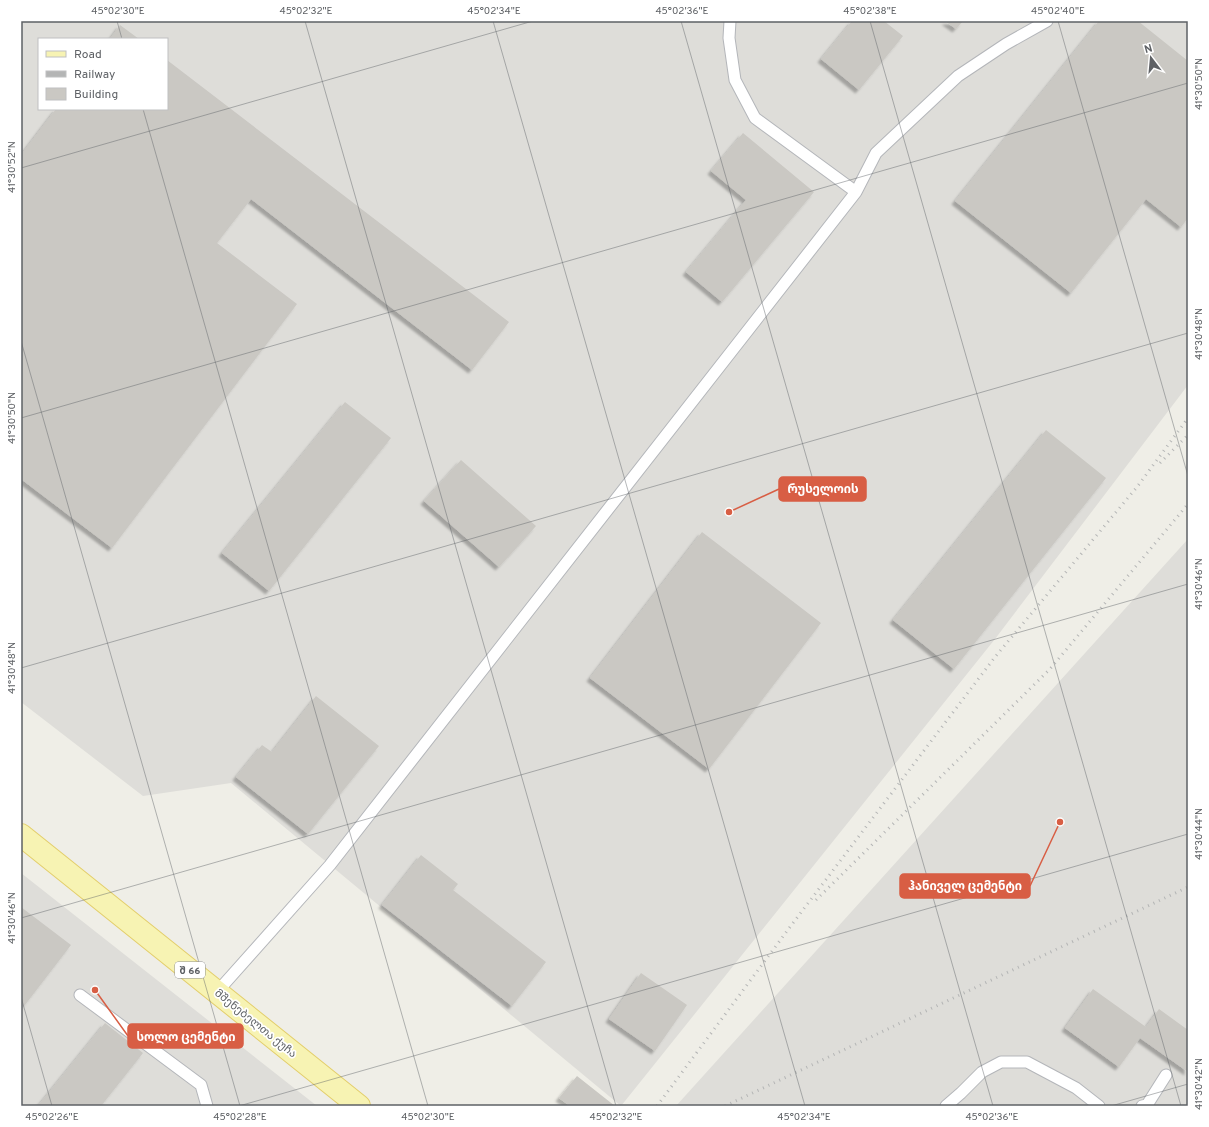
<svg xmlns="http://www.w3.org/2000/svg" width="1209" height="1127" viewBox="0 0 1209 1127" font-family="Overpass,'Noto Sans Georgian',sans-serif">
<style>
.industrial{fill:#deddd9;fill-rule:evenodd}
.building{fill:#cac8c3;filter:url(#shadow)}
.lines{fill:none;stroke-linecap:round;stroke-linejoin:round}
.lane-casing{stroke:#b4b6ba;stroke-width:13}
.primary-casing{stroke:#e3ce6b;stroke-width:24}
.lane{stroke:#fff;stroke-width:11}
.primary{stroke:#f7f3b3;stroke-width:22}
.rail{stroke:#b4b5b5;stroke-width:3;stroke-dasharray:1 5;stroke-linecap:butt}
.ticks{fill:none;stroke:#5e6165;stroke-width:1;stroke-opacity:0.45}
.labels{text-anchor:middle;stroke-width:3.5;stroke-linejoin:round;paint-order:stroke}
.shield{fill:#fff;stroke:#8e9093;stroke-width:1}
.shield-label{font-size:10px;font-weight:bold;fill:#5e6165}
.street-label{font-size:11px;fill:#5e6165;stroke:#fff}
.leader{fill:none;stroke:#d85e44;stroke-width:1.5}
.callout-dot{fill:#d85e44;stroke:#fff;stroke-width:1.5}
.callout{fill:#d85e44;stroke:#d85e44;stroke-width:1.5}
.callout-label{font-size:12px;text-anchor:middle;font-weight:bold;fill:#fff}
.neatline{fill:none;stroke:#5e6165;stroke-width:1.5}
.ticks-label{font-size:10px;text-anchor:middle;fill:#5e6165}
</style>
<defs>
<filter id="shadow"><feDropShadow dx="-3.5" dy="3.5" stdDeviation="1" flood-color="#0004"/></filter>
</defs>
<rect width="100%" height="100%" fill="#efeee7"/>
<path class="industrial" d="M21,21h1167v364l-193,254 -374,467 -390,-323 -88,13 -122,-94zM39,39h128v70h-128z
M1188,539v567h-512z
M21,873l296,233h-296z"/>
<path class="building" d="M852,21h32l19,15 -44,54 -38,-31z
M945,21h18l-7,8z
M1099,21h39l50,40v157l-7,9 -35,-28 -75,94 -116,-92z
M120,25l19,14h-29z
M167,60l342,262 -37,48 -221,-171 -34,44 80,61 -185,244 -91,-69v-324l35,-46h111z
M743,133l71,59 -92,110 -36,-30 60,-72 -35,-29z
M345,402l46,36 -122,153 -47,-38z
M1046,430l60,48 -152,191 -61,-49z
M461,460l75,66 -37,41 -75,-66z
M702,532l119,91 -112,146 -119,-91z
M316,696l63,50 -71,88 -72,-57 26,-32 10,7z
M421,855l37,29 -5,6 93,72 -34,44 -130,-101z
M21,907l50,38 -50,65z
M641,973l46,32 -32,46 -46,-32z
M1093,989l53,38 13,-18 29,21v42l-48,-34 -21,29 -54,-39z
M105,1023l38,30 -42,53h-63z
M577,1076l24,19 14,11h-45l-11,-8z"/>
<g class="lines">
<defs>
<path id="lane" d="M856,192l20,-39 82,-77 48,-32 41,-23
M217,992l113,-127 526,-673 -101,-74 -20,-38 -6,-42 1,-17
M80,995l121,90 6,21
M946,1106l15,-13 21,-21 19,-10h26l49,26 23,18
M1142,1106l5,-1 19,-30"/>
<path id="primary" d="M21,835l338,271"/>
</defs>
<use href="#lane" class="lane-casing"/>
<use href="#primary" class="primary-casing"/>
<use href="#lane" class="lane"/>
<use href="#primary" class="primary"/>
<path class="rail" d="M1160,463l28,-28
M816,900l234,-231 138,-165
M657,1106l136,-183 202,-266 142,-170 51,-69
M725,1106l463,-219"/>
</g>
<path class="ticks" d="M117,21l5,18M305,21l311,1085M493,21l312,1085M681,21l312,1085M870,21l311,1085M1058,21l130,455M143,109l285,997M21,168l512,-147M21,341l219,765M21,418l1167,-335M21,668l1167,-335M21,918l1167,-334M21,997l31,109M239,1106l949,-272M1111,1106l77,-22"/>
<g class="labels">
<rect class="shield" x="175" y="962" width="30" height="16" rx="3"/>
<g class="shield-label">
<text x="190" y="974">შ 66</text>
</g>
<g class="street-label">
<text transform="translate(256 1023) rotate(39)" y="4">მშენებელთა ქუჩა</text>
</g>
</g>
<path class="leader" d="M729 512L779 489M1060 822L1030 886M95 990L128 1036"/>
<g class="callout-dot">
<circle cx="729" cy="512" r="4"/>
<circle cx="1060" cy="822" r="4"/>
<circle cx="95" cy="990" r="4"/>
</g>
<g class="callout">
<rect x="779" y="477" width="87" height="24" rx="4"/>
<rect x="900" y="874" width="130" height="24" rx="4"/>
<rect x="128" y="1024" width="115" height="24" rx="4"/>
</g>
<g class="callout-label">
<text x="823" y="493">რუსელოის</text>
<text x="965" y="890">ჰანიველ ცემენტი</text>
<text x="186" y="1041">სოლო ცემენტი</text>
</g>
<rect width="1209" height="1127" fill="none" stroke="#ffffff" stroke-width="44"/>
<rect x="38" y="38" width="130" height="72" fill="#ffffff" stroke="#bfc0c1"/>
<rect x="46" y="51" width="20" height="6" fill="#f7f3b3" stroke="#bfc0c1"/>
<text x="74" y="58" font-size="12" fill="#5e6165">Road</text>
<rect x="46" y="71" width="20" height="6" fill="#b4b5b5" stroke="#bfc0c1"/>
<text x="74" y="78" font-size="12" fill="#5e6165">Railway</text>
<rect x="46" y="88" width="20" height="12" fill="#cac8c3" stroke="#bfc0c1"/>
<text x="74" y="98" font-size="12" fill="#5e6165">Building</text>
<g transform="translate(1151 58) rotate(344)" stroke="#ffffff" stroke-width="3" paint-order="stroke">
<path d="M0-3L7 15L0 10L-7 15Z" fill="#5e6165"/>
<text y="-6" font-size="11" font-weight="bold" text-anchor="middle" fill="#5e6165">N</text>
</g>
<rect x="22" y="22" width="1165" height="1083" class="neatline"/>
<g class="ticks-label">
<text x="118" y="14">45°02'30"E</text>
<text x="306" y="14">45°02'32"E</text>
<text x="494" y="14">45°02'34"E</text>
<text x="682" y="14">45°02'36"E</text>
<text x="870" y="14">45°02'38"E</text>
<text x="1058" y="14">45°02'40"E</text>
<text transform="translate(1198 84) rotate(-90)" y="4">41°30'50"N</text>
<text transform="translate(11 167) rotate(-90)" y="4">41°30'52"N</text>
<text transform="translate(1198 334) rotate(-90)" y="4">41°30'48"N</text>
<text transform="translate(11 418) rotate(-90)" y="4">41°30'50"N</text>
<text transform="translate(1198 584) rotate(-90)" y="4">41°30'46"N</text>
<text transform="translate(11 668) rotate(-90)" y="4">41°30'48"N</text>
<text transform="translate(1198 834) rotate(-90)" y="4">41°30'44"N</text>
<text transform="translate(11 918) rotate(-90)" y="4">41°30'46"N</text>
<text transform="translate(1198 1084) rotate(-90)" y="4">41°30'42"N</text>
<text x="52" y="1120">45°02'26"E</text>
<text x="240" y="1120">45°02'28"E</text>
<text x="428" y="1120">45°02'30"E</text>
<text x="616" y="1120">45°02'32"E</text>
<text x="804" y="1120">45°02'34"E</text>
<text x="992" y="1120">45°02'36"E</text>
</g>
</svg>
